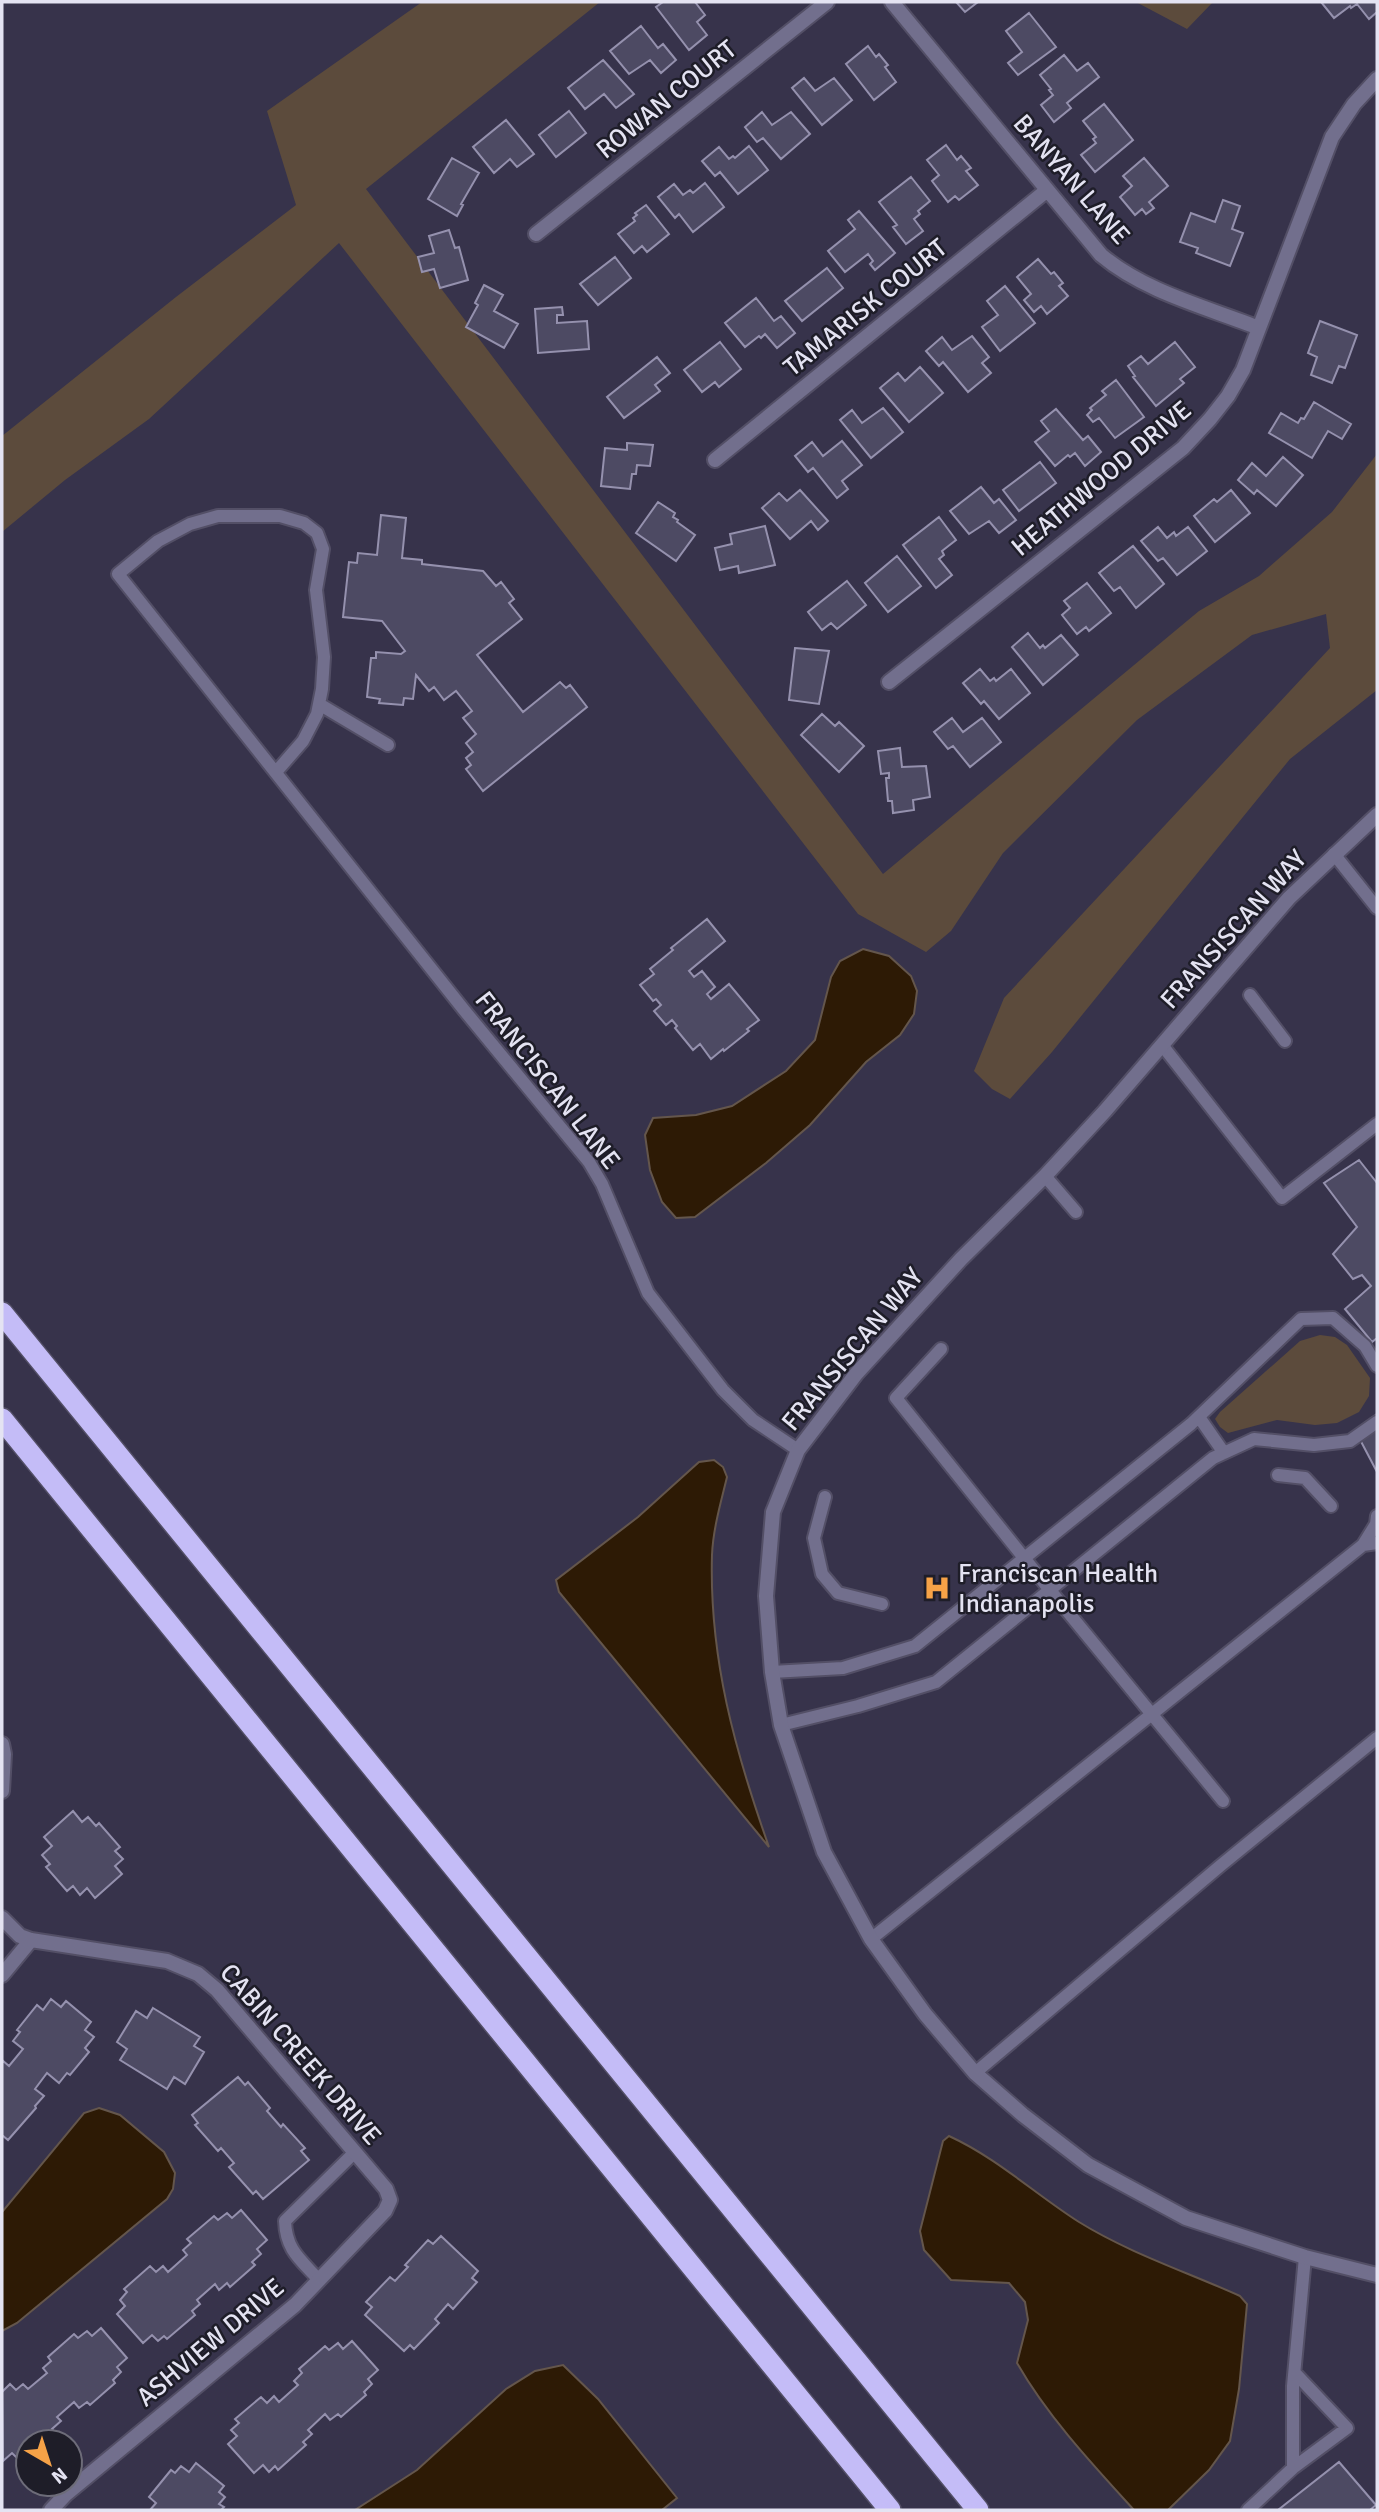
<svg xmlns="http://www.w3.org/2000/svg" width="1379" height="2512" viewBox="0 0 1379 2512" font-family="Signika,sans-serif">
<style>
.green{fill:#5c4b3c}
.water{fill:#2d1a05;stroke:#64564c;stroke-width:2}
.building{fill:#4d4a63;stroke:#9591ae;stroke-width:2}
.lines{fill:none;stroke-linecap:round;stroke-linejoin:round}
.service-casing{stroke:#534f66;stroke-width:16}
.minor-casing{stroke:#534f66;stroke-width:18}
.motorway-casing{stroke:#534f66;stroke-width:24}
.service{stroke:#726f8d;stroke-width:12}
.minor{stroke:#726f8d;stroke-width:14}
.motorway{stroke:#c4bcf7;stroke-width:21}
.labels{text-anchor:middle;stroke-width:5;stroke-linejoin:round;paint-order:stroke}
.street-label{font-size:26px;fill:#e4e3f2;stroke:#1e1d28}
.poi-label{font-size:26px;fill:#e4e3f2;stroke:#1e1d28;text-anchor:start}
</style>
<rect width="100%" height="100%" fill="#37334b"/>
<path class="green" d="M422,2h178l-234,187 517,685 316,-263 60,-35 73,-64 45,-58v236l-87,69 -238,293 -42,47 -18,-10 -18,-18 30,-73 326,-350 -4,-34 -74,21 -115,85 -134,133 -52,78 -25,21 -68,-38 -519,-671 -190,176 -84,61 -63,52v-96l174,-139 120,-92 -29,-94z
M1136,2h77l-26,27z
M1320,1335l15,2 12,8 23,33 -1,18 -10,16 -22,11 -22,2 -38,-5 -49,13 -8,-6 -5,-8 5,-7 80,-71z"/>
<path class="water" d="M863,949l26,7 22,20 6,15 -3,23 -14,21 -34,27 -56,63 -44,38 -71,54 -19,1 -14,-16 -12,-32 -5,-35 8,-17 43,-3 36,-9 54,-35 29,-31 16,-63 9,-16z
M714,1460l9,7 4,10c-6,25 -14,52 -15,78 -3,103 23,196 57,292l-210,-255 -3,-12 82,-63 61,-55z
M99,2108l21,7 44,37 11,21 -2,16 -6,10 -150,124 -15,8v-119l82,-99z
M949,2136c48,22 86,58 130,86 50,31 108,50 161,74l7,8 -8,85 -9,52 -21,29 -41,40h-34c-41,-45 -86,-93 -117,-147l11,-43 -3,-18 -16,-19 -58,-3 -27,-30 -4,-19 23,-90z
M563,2365l35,34 79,99 -15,12h-307l62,-40 89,-81 29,-18z"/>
<path class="building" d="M663,2h32l10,13 -8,7 10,13 -18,15 -33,-43z
M956,2h22l-13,10z
M1321,2h56v10l-8,7 -12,-15 -6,4 -1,-2 -16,12z
M1029,13l27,34 -38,28 -10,-12 14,-11 -16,-21z
M641,26l17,22 5,-4 13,16 -15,13 -11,-13 -21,14 -19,-23z
M868,46l8,11 3,-3 9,11 -3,2 11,15 -22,18 -28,-36z
M1064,55l13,16 11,-8 11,14 -32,26 4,5 -17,14 -13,-17 12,-10 -4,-5 2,-1 -11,-14z
M603,60l31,34 -18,14 -12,-14 -19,15 -17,-21z
M804,78l11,13 19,-13 18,22 -30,25 -30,-37z
M1104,104l29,36 -38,32 -14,-17 15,-12 -3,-4 3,-2 -13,-16z
M569,111l17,22 -30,24 -17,-22z
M762,112l10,13 19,-13 19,22 -29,25 -18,-21 -6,4 -12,-15z
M506,120l28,34 -17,13 -7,-8 -16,14 -21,-26z
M946,145l11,15 4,-4 10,12 -5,3 12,14 -19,15 -4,-4 -7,6 -16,-21 7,-6 -12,-15z
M749,146l19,24 -30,24 -18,-22 -5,4 -13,-15 17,-14 10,12 4,-3 2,2z
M452,158l27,15 -18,31 2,1 -6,11 -29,-17z
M1144,158l24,28 -19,16 5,6 -8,6 -4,-5 -7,6 -15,-18 12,-11 -9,-10z
M911,177l19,24 -12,10 2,3 -6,5 9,12 -17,13 -13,-17 4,-2 -18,-23z
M705,183l19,24 -31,25 -14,-18 -4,4 -17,-21 16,-13 9,11 7,-5 3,3z
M1223,200l17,6 -8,23 11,4 -13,33 -34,-13 2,-5 -18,-6 11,-29 24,9z
M646,205l23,29 -22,18 -5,-6 -8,7 -16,-19 17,-13 -2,-3 4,-3 -2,-2z
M859,211l36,42 -20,17 -5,-6 3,-3 -5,-7 -23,18 -17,-21 27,-22 -7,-9z
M449,230l6,18 4,-1 9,33 -28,8 -6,-19 -12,3 -4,-15 16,-4 -5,-17z
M615,257l16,21 -33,27 -18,-21z
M1038,259l13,15 3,-2 9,11 -4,3 9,10 -21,18 -6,-8 -7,6 -10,-12 7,-6 -14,-17z
M827,268l16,20 -41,33 -17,-20z
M484,285l19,10 -9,16 24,13 -14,24 -38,-21 12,-22 -3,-2z
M1005,286l30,37 -35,28 -18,-24 16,-12 -11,-14z
M756,298l18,23 7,-5 14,17 -18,15 -12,-14 -4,4 -2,-2 -14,11 -20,-24z
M562,307l1,8h-6v8l30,-2 2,28 -51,4 -3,-44z
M1320,321l37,14 -12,33 -6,-2 -7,17 -21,-8 6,-18 -9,-4z
M972,336l17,21 -7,6 9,10 -23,19 -25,-30 -4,4 -13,-15 16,-14 10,13z
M720,342l21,27 -22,18 -4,-5 -13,10 -18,-22z
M1175,342l20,25 -15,12 4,4 -28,23 -23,-29 2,-1 -7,-10 13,-10 7,8z
M657,357l13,16 -15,12 5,6 -36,27 -17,-21z
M920,367l23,26 -34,29 -29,-34 18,-15 7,8z
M1116,380l28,37 -29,21 -16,-20 -6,4 -6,-7 5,-5 -2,-2 16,-13 -4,-4z
M1314,402l37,22 -9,15 -14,-8 -16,27 -43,-25 12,-20 17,10 3,-5 3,1z
M883,408l20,24 -32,26 -31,-38 12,-10 10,13z
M1056,409l27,31 5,-4 13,16 -16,14 -10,-13 -5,4 -2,-2 -13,11 -20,-24 14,-11 -8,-10z
M842,441l20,24 -20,16 6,8 -11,9 -24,-30 -5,4 -13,-16 17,-14 11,14z
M627,443l26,2 -3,21 -13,-1 -1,9h-4l-2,15 -29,-3 4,-38 22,2z
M1283,457l20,18 -27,31 -19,-16 -3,4 -16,-14 14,-17 14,13z
M1040,462l16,21 -37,28 -16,-21z
M981,487l13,16 5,-4 17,21 -17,13 -10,-12 -20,13 -19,-23z
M800,490l28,31 -10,9 -7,-9 -21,18 -28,-31 17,-15 8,8z
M1231,490l19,23 -35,29 -21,-26 20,-17 3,3z
M658,502l17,11 -2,4 5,3 -1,2 18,13 -19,26 -40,-28z
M381,515l25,3 -4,40 20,2v4l61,7 13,15 5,-4 13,17 -5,4 13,16 -45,36 46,57 37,-30 6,6 4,-3 17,22 -104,84 -17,-22 5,-4 -5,-7 7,-6 -7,-9 10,-9 -13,-16 9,-7 -16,-20 -12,9 -10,-13 -5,4 -13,-16 -3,24 -9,-1 -1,7 -24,-2 1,-4 -13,-2 4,-39h5v-6l25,2 4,-3 -23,-30 -39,-4 6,-55 8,1 1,-10 19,2z
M939,517l17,23 -14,11 2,4 -5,4 13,16 -16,13 -33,-43z
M765,526l10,39 -36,8 -1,-7 -18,4 -5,-22 17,-4 -2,-10z
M1158,527l9,11 7,-6 2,4 12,-9 19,24 -30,24 -14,-17 -5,3 -17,-20z
M1133,546l31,38 -28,24 -16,-21 -6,4 -15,-18z
M897,556l24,30 -33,26 -23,-29z
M847,581l19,24 -29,24 -6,-6 -9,7 -14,-18z
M1087,583l24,30 -22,18 -3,-4 -9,7 -15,-19 8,-7 -6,-7z
M1028,633l12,15 3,-3 2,3 16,-13 17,20 -35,30 -31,-38z
M795,648l34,3 -10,53 -30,-4z
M980,669l10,12 4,-3 2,3 15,-12 19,24 -31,26 -15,-18 -3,3 -18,-21z
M822,714l13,12 4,-4 25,24 -25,26 -38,-37z
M952,718l11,14 19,-14 19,24 -31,25 -17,-21 -5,3 -14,-17z
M900,748l2,19 24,-1 4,31 -17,3 1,10 -21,3 -1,-12h-4l-2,-23h3v-5l-8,1 -3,-23z
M707,919l18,22 -36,30 5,6 8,-6 13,16 -8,7 4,5 18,-15 30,36 -12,9 2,2 -25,20 -1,-2 -12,10 -11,-15 -7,6 -18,-22 2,-2 -5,-6 -6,5 -12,-14 7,-6 -5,-6 -3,2 -13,-16 14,-11 -4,-5 23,-19 -2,-2z
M1359,1160l18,23v155l-5,4 -27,-33 26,-23 -9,-11 -9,4 -20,-25 24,-27 -33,-44z
M1377,1414v55l-1,1 -20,-38z
M73,1811l9,11 6,-5 8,9 3,-3 21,24 -5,4 8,8 -8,7 7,8 -27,24 -8,-10 -7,7 -7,-9 -6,5 -21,-24 4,-3 -8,-9 10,-9 -8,-9z
M51,1999l10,8 5,-6 25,21 -6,8 9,7 -9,11 4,4 -19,23 -3,-2 -8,10 -12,-10 -12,16 9,7 -9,10 1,2 -28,32 -6,-5v-75l7,6 14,-17 -10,-8 7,-9 -3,-2 20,-25 6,5z
M153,2008l47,29 -6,9 10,6 -19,32 -11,-7 -7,12 -47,-29 7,-11 -10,-7 19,-31 11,7z
M238,2077l7,8 3,-3 22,26 -3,3 14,16 2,-3 22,24 -4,3 8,9 -46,39 -7,-8 -3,3 -24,-27 5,-4 -13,-15 -3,3 -23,-26 3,-2 -6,-8z
M241,2210l26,30 -10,9 4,5 -9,8 3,3 -25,22 -3,-4 -8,7 -4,-6 -18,16 3,4 -8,7 3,4 -28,24 -3,-3 -6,5 -6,-6 -9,8 -26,-29 8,-8 -5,-6 7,-8 -3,-3 26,-23 6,6 7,-6 5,6 19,-17 -4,-5 8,-7 -4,-4 27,-23 4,4 9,-7 5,5z
M441,2236l37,35 -6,7 5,4 -24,27 -5,-5 -13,15 4,4 -25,26 -4,-4 -6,6 -39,-36 7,-8 -6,-5 24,-25 5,4 13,-14 -3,-2 23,-25 5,4z
M101,2328l26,30 -10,9 4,5 -8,8 2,3 -25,22 -3,-3 -8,6 -5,-6 -17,15 4,4 -9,8 3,4 -11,9h-16l-1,15 -3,-3 -6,5 -6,-6 -9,8 -1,-69 8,-8 6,6 7,-6 5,5 19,-16 -4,-5 8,-7 -3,-4 26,-23 4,4 9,-7 5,5z
M352,2341l26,29 -10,9 4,5 -8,8 2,3 -25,22 -3,-3 -8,6 -5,-6 -17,16 4,4 -9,8 3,3 -28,25 -3,-4 -6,6 -6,-7 -9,8 -26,-29 9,-8 -6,-6 8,-7 -4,-4 26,-22 6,6 7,-7 5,6 19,-17 -4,-4 8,-8 -3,-4 26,-23 4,4 9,-7 5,6z
M1339,2462l37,43 -6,5h-92z
M196,2463l28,23 -5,6 6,5 -6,7 5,3 -3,3h-71l6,-7 -7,-6 22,-27 4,3 6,-7 8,6z"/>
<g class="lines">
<defs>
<path id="service" d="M319,704l69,41
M276,772l27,-31 14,-27 5,-25 2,-32 -8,-67 7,-41 -6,-16 -13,-10 -24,-7h-62l-28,8 -32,17 -40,33 346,436 125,152 13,22 46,109 75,97 30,30 45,30
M1334,854l43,54
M1250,995l35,46
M1162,1045l120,153 95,-74
M1045,1176l31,36
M941,1349l-45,49 153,191 174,212
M1199,1417l25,36
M1278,1475l27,3 26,28
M825,1497l-11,41 8,36 16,19 44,11
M1377,1516l-1,8 -13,21 14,-2
M772,1672l71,-4 72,-22 276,-222 110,-105 32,-1 32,28 12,20
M781,1725l77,-19 78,-24 277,-224 41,-19 60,6 36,-4 27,-19
M871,1939l492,-394
M975,2073l245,-207 157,-128
M319,2280c-19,-21 -33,-30 -34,-59l70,-69
M1293,2468l54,-40 -52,-55
M1248,2510l45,-42v-82l12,-129"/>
<path id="minor" d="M892,2l209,253c44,37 105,52 158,73
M536,234l291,-232
M715,460l331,-269
M889,682l294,-234 27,-29 18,-23 15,-26 89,-233 22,-33 23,-25
M1377,815l-88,83 -184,213 -60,65 -84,83 -105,115 -58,76 -25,62 -7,84 6,76 9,53 43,127 47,87 54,75 50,59 48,42 65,50 98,53 119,39 72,18
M2,1744l2,10 -2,37
M2,1918l18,18 11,4 136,21 31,13 19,16 169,199 4,11 -5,11 -90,94 -229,189 -15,16
M2,1975l29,-35"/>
<path id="motorway" d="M2,1313l976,1197
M2,1419l888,1091"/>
</defs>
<use href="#service" class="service-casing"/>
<use href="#minor" class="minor-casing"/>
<use href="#motorway" class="motorway-casing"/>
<use href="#service" class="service"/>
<use href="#minor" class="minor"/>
<use href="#motorway" class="motorway"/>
</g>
<defs>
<symbol id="hospital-bare" viewBox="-9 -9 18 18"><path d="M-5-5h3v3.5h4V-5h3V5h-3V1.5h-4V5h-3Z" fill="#f6a247" stroke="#1e1d28" stroke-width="2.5" paint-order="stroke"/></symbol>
</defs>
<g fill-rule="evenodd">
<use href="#hospital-bare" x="918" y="1569" width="38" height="38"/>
</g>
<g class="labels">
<g class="street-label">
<text transform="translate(666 99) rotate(-39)" y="9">ROWAN COURT</text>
<text transform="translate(1072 179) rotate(49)" y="9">BANYAN LANE</text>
<text transform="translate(865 307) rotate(-39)" y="9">TAMARISK COURT</text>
<text transform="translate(1101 478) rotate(-40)" y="9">HEATHWOOD DRIVE</text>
<text transform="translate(1233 929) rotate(-48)" y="9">FRANSISCAN WAY</text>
<text transform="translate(548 1080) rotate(52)" y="9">FRANCISCAN LANE</text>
<text transform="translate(852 1349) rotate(-50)" y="9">FRANSISCAN WAY</text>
<text transform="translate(301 2054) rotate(49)" y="9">CABIN CREEK DRIVE</text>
<text transform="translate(210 2342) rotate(-40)" y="9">ASHVIEW DRIVE</text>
</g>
<g class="poi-label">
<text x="958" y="1582">Franciscan Health<tspan x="958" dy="30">Indianapolis</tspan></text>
</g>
</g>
<rect width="1379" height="2512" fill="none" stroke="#e4e3f2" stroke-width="7"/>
<g transform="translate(49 2463) rotate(141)"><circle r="33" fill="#1e1d28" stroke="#6d6c79" stroke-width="2"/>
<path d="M0-5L12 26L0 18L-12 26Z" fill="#f6a247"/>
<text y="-10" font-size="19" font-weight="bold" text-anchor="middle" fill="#e4e3f2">N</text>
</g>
</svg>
